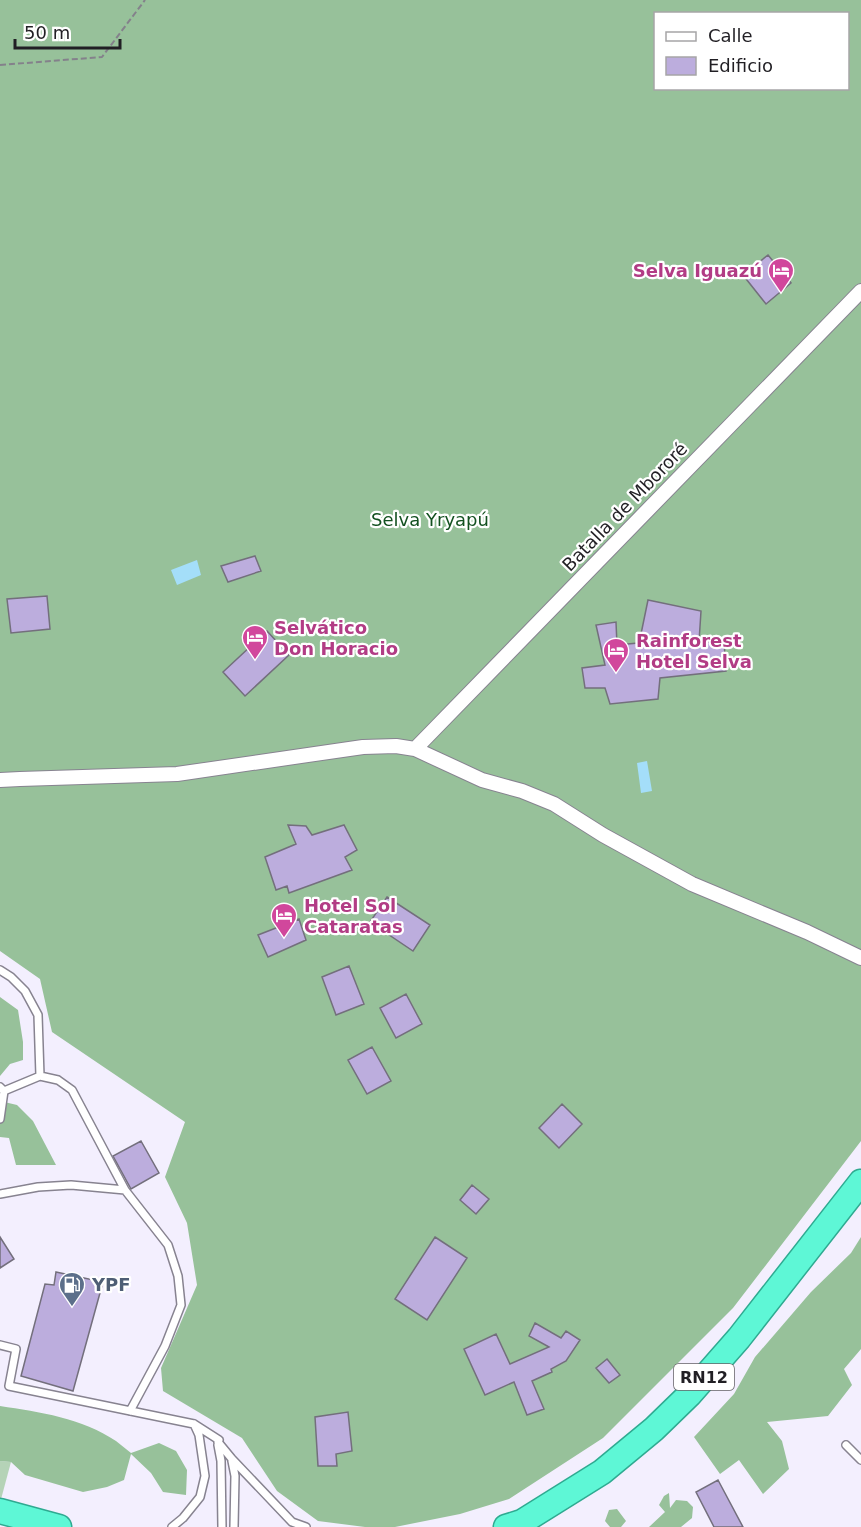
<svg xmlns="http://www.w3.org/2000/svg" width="861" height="1527" viewBox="0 0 861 1527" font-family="'DejaVu Sans',sans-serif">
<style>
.green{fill:#b5d3b7}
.forest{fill:#97c19a;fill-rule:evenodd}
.water{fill:#a4def9}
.building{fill:#bcaddd;stroke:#736f7c;stroke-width:1.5}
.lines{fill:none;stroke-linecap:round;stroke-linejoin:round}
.service-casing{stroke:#878390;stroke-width:10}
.minor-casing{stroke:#878390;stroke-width:16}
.trunk-casing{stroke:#2faa91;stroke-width:27}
.path{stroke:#84818b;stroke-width:2;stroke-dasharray:6 3;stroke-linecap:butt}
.service{stroke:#fff;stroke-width:7}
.minor{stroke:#fff;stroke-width:14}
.trunk{stroke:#5ef7d6;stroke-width:24}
.labels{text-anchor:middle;stroke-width:4.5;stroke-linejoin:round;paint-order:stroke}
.shield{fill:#fff;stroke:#646266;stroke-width:1.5}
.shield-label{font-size:16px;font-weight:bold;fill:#211f24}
.hotel-label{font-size:18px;font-weight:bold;fill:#b23c85;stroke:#fff;text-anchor:start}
.street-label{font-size:18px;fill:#211f24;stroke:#fff}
.park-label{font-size:18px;fill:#135120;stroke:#fff}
.service-label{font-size:18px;font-weight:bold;fill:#4e5e75;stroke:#fff;text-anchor:start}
</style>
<rect width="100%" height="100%" fill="#f3effe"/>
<path class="green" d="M0,1461l11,1 -11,41z"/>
<path class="forest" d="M0,0h861v1141l-128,167 -130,130 -94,61 -49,15 -65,13h-30l-47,-6 -41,-30 -35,-53 -79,-47 -2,-23 36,-83 -10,-62 -22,-46 20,-55 -133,-90 -12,-53 -40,-28zM656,14h192v74h-192z
M0,997l18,13 5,32v18l-13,4 -10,12z
M0,1101l17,4 16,16 23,44h-40l-7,-27 -9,-1z
M861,1237v112l-17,20 8,16 -24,31 -61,6 15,19 7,28 -26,25 -24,-34 -19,14 -26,-37 40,-43 21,-37 56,-65 40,-39z
M0,1406c40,6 82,12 116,35 5,4 10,8 15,12l28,-10 17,8 11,19 -1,25 -23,-3 -12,-19 -20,-19 -7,26 -17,7 -24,5 -58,-17 -14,-13 -11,-1z
M669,1493l1,15 6,-8 11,1 6,6 -1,11 -11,9h-32l16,-15 -6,-7 5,-9z
M617,1509l9,12 -5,6h-11l-5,-6 4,-11z"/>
<path class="water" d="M197,560l4,15 -24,10 -6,-15z
M647,761l5,30 -11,2 -4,-30z"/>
<path class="building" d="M768,255l23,28 -25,21 -23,-29z
M255,556l6,15 -33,11 -7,-16z
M47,596l3,33 -39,4 -4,-34z
M648,600l53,11 -2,31h25l2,29 -66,7 -2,21 -48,5 -5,-16h-20l-3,-20 23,-3 -9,-40 20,-3 1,23 21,-2v-10l3,1z
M267,631l22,24 -44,41 -22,-24z
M288,825l18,1 6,9 32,-10 13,25 -12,7 7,13 -63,23 -2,-7 -11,4 -11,-33 31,-13z
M387,897l43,28 -17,26 -43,-29z
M299,919l7,21 -38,17 -10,-22z
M349,966l15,38 -28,11 -14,-38z
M406,994l16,30 -26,14 -16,-30z
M372,1047l19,34 -24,13 -19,-34z
M562,1104l20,20 -23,24 -20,-20z
M141,1141l18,32 -28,16 -18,-33z
M472,1185l17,14 -13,15 -16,-14z
M0,1237l14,22 -14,9z
M435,1237l32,21 -40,62 -32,-21z
M56,1272l47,10 -30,109 -52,-15 24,-92 9,1z
M535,1323l26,15 5,-7 14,9 -14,21 -15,8 1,3 -20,9 12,28 -17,6 -13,-33 -29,13 -21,-46 32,-15 14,30 39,-17 -20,-11z
M607,1359l13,16 -11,8 -13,-15z
M348,1412l4,39 -16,3 1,12h-19l-3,-49z
M718,1480l25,47h-29l-18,-35z"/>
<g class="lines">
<defs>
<path id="service" d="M0,970l11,7 14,14 13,24 2,61 18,4 14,10 53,100 43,55 10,31 3,29 -16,41 -35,65
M0,1087l4,4 36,-15
M0,1119l4,-28
M0,1194l38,-7 33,-2 54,5
M0,1345l16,4 -7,37 185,38 25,16 -1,2 14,17 60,63 14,5
M218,1445l3,16 1,66
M846,1445l15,15
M232,1461l3,15 -1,51
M172,1527l11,-9 17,-21 5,-21 -6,-41 -5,-11"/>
<path id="minor" d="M415,749l446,-458
M0,780l20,-1 157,-5 186,-27 33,-1 19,3 67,31 40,11 32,13 49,31 89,49 115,48 54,26"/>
<path id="trunk" d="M0,1511l59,16
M506,1527l16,-5 80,-50 52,-43 35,-34 50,-57 122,-156"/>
</defs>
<use href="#service" class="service-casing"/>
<use href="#minor" class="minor-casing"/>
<use href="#trunk" class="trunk-casing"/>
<path class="path" d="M0,65l102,-8 43,-57"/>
<use href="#service" class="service"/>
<use href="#minor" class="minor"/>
<use href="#trunk" class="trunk"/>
</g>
<defs>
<symbol id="hotel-pin" viewBox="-11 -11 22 30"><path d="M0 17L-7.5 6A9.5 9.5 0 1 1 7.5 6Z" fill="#d1479c" stroke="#fff"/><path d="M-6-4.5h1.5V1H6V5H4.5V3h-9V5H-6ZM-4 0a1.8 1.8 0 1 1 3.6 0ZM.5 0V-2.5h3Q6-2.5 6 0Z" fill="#fff"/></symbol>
<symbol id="fuel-pin" viewBox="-11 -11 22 30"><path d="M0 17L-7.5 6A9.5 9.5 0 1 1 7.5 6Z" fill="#5c6f8a" stroke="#fff"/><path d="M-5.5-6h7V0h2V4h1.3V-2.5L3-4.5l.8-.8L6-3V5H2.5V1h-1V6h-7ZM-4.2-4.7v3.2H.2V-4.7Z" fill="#fff"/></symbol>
</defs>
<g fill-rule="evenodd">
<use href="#hotel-pin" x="766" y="256" width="30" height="40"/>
<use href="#hotel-pin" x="240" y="623" width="30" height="40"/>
<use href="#hotel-pin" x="601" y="636" width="30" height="40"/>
<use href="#hotel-pin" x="269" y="901" width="30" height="40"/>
<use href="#fuel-pin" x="57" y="1270" width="30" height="40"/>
</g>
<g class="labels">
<rect class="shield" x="674" y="1364" width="60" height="26" rx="4.5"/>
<g class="shield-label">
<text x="704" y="1383">RN12</text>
</g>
<g class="hotel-label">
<text x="762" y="277" text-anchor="end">Selva Iguazú</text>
<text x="274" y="634">Selvático<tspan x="274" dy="21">Don Horacio</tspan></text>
<text x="636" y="647">Rainforest<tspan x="636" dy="21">Hotel Selva</tspan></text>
<text x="304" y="912">Hotel Sol<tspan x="304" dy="21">Cataratas</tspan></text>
</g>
<g class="street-label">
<text transform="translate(625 507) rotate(-46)" y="6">Batalla de Mbororé</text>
</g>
<g class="park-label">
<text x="430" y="526">Selva Yryapú</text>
</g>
<g class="service-label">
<text x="92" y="1291">YPF</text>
</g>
</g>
<rect x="654" y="12" width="195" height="78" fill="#ffffff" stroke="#a6a5a7" stroke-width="1.5"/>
<rect x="666" y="32" width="30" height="9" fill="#ffffff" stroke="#a6a5a7" stroke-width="1.5"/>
<text x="708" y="42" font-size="18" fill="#211f24">Calle</text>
<rect x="666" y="57" width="30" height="18" fill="#bcaddd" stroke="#a6a5a7" stroke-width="1.5"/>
<text x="708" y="72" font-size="18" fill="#211f24">Edificio</text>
<path d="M15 39v9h105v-9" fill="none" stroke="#211f24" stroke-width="3"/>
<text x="24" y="39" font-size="18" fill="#211f24" stroke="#ffffff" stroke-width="4.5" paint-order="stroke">50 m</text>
</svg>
